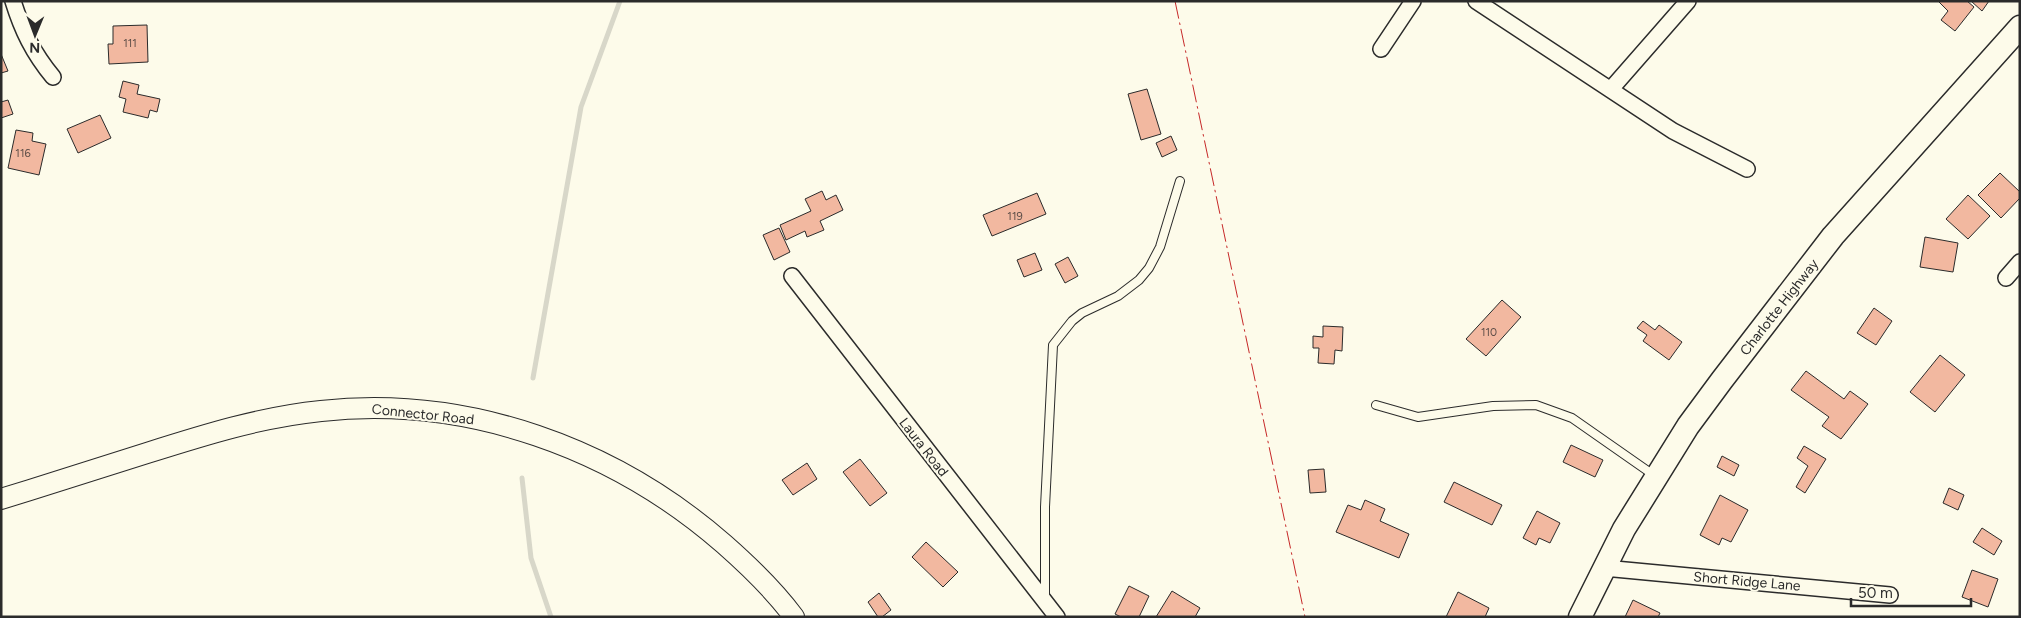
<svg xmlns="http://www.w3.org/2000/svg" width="2021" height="618" viewBox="0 0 2021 618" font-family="Figtree,sans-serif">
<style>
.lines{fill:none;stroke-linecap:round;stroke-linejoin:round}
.stream{stroke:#d8d7c9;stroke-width:5}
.building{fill:#f2b8a0;stroke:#2b2b2b}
.lane-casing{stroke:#2b2b2b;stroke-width:10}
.street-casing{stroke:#2b2b2b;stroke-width:18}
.secondary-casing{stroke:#2b2b2b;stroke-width:22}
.primary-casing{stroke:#2b2b2b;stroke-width:25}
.lane{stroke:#fdfbea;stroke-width:8}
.street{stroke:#fdfbea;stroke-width:15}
.secondary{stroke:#fdfbea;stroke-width:20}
.primary{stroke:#fdfbea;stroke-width:22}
.power{stroke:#c62828;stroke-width:1;stroke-dasharray:18 4 2.5 4;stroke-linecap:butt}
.labels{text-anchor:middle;stroke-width:4;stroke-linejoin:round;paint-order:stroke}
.number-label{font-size:11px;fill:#5d4e48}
.street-label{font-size:14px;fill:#2b2b2b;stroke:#fdfbea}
</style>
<rect width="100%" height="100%" fill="#fdfbea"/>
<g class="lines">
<path class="stream" d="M533,378l48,-271 39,-106
M522,478l9,80 20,59"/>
</g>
<path class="building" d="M1938,1h29l7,6 -19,24 -14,-11 7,-9z
M1971,1h18l-7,10z
M147,25l1,37 -39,2 -1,-20h5v-18z
M1,54l7,17 -7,2z
M123,81l16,4 -2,9 23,5 -3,13 -7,-2 -2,8 -25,-6 3,-13 -7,-2z
M1147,89l14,45 -20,6 -13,-46z
M8,100l5,14 -12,4v-16z
M100,115l11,23 -33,15 -11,-24z
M16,130l17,3 -1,8 14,3 -7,31 -31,-7z
M1171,136l6,14 -15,7 -6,-14z
M2000,173l20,19v6l-19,20 -23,-23z
M822,191l4,9 10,-5 7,15 -23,11 4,9 -17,7 -2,-6 -19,9 -6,-15 31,-14 -6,-12z
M1037,193l9,21 -54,22 -9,-21z
M1968,195l22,21 -22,23 -22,-20z
M779,228l11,24 -16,8 -11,-25z
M1925,237l33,6 -5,29 -33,-5z
M1035,253l7,17 -18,7 -7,-17z
M1068,257l10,19 -13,7 -10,-19z
M1502,300l19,17 -35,39 -20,-17z
M1874,308l18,13 -16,24 -19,-12z
M1643,321l12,9 4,-5 23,17 -13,18 -26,-19 4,-6 -10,-7z
M1323,326l20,1 -1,24 -7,-1 -1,14 -16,-1 1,-15h-6v-12l10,1z
M1940,355l25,20 -30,37 -25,-20z
M1806,371l38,28 6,-8 18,13 -27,35 -19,-13 7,-9 -38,-27z
M1571,445l32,15 -8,17 -32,-15z
M1804,446l22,13 -21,34 -9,-6 12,-21 -11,-8z
M1722,456l17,9 -5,11 -17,-9z
M860,459l27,34 -17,13 -27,-34z
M807,463l10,16 -24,16 -11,-15z
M1324,469l2,23 -16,1 -2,-23z
M1454,482l48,23 -10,20 -48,-23z
M1949,488l15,7 -6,15 -15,-7z
M1720,495l28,15 -17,32 -9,-4 -3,7 -19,-10z
M1365,500l20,9 -5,12 29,13 -10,24 -63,-26 12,-27 13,5z
M1537,511l23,12 -10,20 -11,-5 -3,7 -13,-7z
M1982,528l20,13 -8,14 -21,-13z
M926,542l32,30 -15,15 -31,-30z
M1972,570l26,9 -10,28 -26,-10z
M1129,586l20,10 -10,21h-18l-6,-3z
M1172,591l28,17 -5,9h-39z
M1458,592l31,16 -4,9h-39z
M879,593l12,17 -9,7h-4l-10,-15z
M1633,600l27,13 -2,4h-33z"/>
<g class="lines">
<defs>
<path id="lane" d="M1376,405l42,12 75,-11 43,-1 36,13 83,58
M1045,599v-92l8,-162 19,-24 10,-8 36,-17 21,-16 10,-12 11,-21 20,-66"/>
<path id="street" d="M13,1c9,29 20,52 40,76
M1476,1l197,130 74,38
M1381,49l32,-48
M1611,89l77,-88
M792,276l265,341
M2006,278l14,-16
M1604,568l286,27"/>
<path id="secondary" d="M1,499c49,-15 98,-31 146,-46 57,-18 114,-36 174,-42 147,-16 293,37 403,133 25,22 50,46 70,73"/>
<path id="primary" d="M1580,617l44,-88 64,-103 34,-46 111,-144 187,-209"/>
</defs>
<use href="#lane" class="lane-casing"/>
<use href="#street" class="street-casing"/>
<use href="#secondary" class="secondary-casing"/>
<use href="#primary" class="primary-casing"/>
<use href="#lane" class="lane"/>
<use href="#street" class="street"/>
<use href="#secondary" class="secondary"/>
<use href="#primary" class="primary"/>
<path class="power" d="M1175,1l130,616"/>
</g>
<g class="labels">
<g class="number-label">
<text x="130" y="47">111</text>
<text x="23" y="157">116</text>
<text x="1015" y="220">119</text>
<text x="1489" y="336">110</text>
</g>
<g class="street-label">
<text transform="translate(1779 307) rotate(-52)" y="5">Charlotte Highway</text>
<text transform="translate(423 414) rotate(6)" y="5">Connector Road</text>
<text transform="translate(924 447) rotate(52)" y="5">Laura Road</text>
<text transform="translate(1747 581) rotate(5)" y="5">Short Ridge Lane</text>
</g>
</g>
<rect width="2021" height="618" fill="none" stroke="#2b2b2b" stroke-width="5"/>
<g transform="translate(35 35) rotate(181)" stroke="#fdfbea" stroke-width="4" paint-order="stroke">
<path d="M0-4L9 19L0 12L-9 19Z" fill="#2b2b2b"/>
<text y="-8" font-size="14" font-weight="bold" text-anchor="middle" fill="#2b2b2b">N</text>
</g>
<path d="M1851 598v8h120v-8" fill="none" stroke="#2b2b2b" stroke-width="2.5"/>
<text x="1858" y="598" font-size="15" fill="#2b2b2b" stroke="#fdfbea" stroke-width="4" paint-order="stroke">50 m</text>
</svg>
